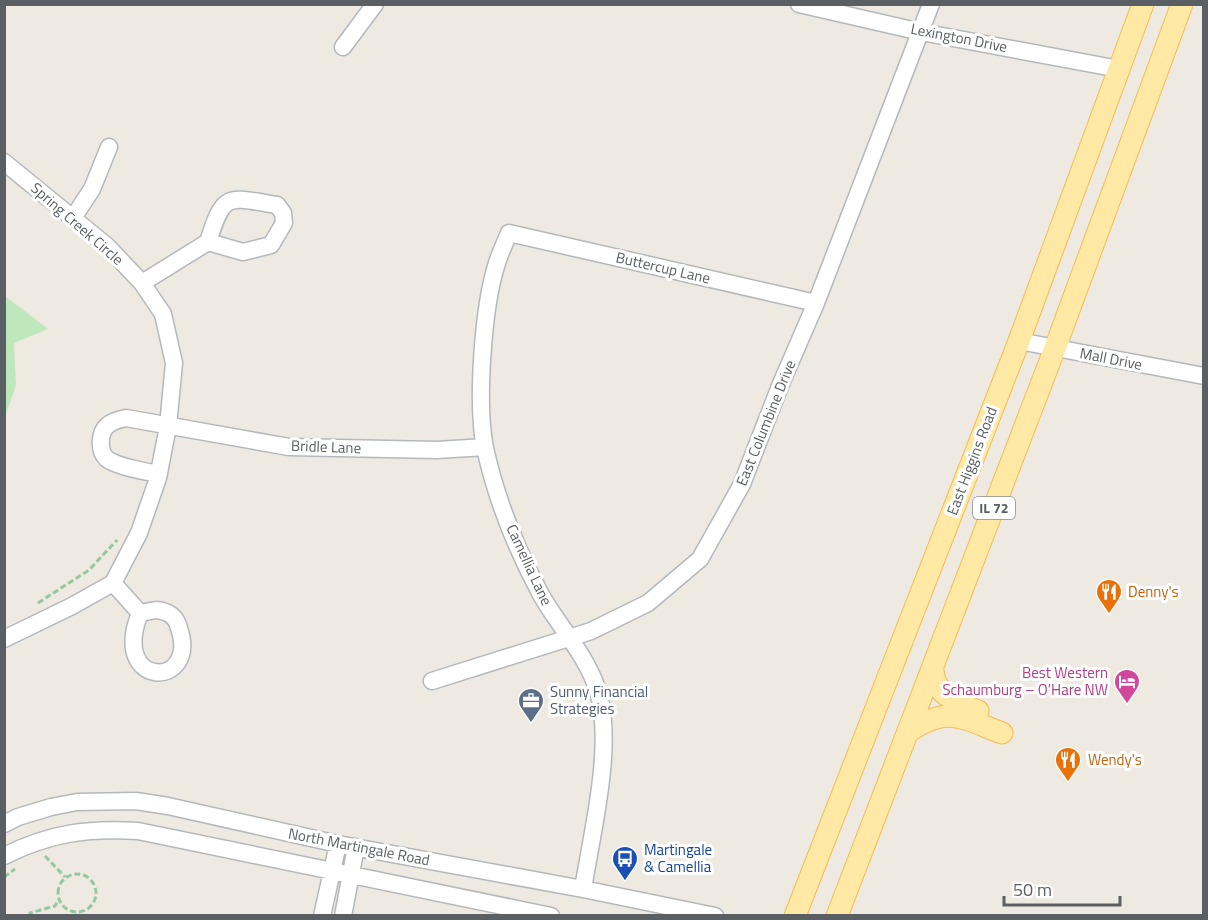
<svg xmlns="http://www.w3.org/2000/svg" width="1208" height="920" viewBox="0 0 1208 920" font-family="'Titillium Web',sans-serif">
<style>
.green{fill:#bfe7bc}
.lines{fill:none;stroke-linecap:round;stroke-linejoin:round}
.minor-casing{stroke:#b4b8bd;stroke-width:19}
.major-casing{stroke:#f8ba4f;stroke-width:23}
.path{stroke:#94c89e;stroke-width:3;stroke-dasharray:6 3;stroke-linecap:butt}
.minor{stroke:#fff;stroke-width:16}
.major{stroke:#ffe9a4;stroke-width:21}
.labels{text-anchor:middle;stroke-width:6;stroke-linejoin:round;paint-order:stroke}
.shield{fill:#fff;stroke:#8c8f92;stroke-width:1.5}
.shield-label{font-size:14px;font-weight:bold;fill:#5a5f63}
.street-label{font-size:15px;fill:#5a5f63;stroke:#fff}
.food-label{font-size:15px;fill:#c56008;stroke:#fff;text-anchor:start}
.hotel-label{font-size:15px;fill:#b23c85;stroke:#fff;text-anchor:end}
.service-label{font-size:15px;fill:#4e5e75;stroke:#fff;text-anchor:start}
.transit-label{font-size:15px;fill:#164399;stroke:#fff;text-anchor:start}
</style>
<rect width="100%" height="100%" fill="#eeeae1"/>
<path class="green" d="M5,296l43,33 -34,14 2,42 -11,32z"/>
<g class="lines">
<defs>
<path id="minor" d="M799,4l122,28 198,37
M343,47l32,-43
M4,162l103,84 35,37 21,31 11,49 -6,63 -10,52 -19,55 -26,50 -41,23 -68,33
M73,218l19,-29 17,-42
M142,283l66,-41c16,-51 19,-45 69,-37l6,8 1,10 -13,22 -28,7 -35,-10
M1019,341l185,35
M159,474c-12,-2 -43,-8 -52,-15 -9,-8 -8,-27 1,-34 6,-5 11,-5 18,-7l163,29 148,3 48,-3
M113,583l27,30
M156,610c12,1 20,6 23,18 21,62 -70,61 -39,-15z
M432,681l159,-50 57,-28 52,-44 42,-75 38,-98 36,-83 115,-299
M4,824l14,-7 33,-10 26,-5 59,-1 32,5 170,38 245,45 132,27
M4,856c46,-23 83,-28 134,-25l413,85
M583,889c9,-57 30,-139 16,-194 -10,-38 -41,-69 -59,-102 -24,-45 -44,-95 -55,-145 -9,-45 -2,-142 12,-185 3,-10 8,-20 12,-30l307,70
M322,916l16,-72
M343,916l13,-69"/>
<path id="major" d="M933,668c-1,26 25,35 45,43
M908,732c40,-27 54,-14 94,1
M795,916l224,-575 124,-337
M837,916l218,-568 127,-344"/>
</defs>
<use href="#minor" class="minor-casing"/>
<use href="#major" class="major-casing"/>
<path class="path" d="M38,603l51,-33 28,-30
M45,856l20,21
M58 893a19 19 0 1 1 38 0a19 19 0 1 1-38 0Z
M4,877l11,-8
M29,916l1,-3 25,-7 4,-7"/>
<use href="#minor" class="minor"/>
<use href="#major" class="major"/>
</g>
<defs>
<symbol id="restaurant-pin" viewBox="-11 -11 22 30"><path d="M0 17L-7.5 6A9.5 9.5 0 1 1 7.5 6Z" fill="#e8710a" stroke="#fff"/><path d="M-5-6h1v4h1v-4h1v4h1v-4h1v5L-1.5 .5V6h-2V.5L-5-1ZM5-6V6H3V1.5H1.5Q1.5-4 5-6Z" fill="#fff"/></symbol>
<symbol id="hotel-pin" viewBox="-11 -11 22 30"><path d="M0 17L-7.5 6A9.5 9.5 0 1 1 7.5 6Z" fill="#d1479c" stroke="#fff"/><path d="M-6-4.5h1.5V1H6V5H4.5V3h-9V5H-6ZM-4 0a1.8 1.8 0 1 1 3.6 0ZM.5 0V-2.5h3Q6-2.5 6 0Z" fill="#fff"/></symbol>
<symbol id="office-pin" viewBox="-11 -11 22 30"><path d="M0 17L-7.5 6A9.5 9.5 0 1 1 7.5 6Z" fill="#5c6f8a" stroke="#fff"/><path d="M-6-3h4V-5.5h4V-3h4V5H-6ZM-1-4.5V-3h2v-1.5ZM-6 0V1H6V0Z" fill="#fff"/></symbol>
<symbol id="bus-pin" viewBox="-11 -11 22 30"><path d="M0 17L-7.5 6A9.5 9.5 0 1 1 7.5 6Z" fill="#1a4fb4" stroke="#fff"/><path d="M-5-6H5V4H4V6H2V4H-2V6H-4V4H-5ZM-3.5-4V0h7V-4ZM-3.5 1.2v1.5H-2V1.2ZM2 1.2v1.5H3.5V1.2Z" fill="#fff"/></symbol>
</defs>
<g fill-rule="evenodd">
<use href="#restaurant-pin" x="1094" y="577" width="30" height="40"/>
<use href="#hotel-pin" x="1112" y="667" width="30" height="40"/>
<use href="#office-pin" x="516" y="686" width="30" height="40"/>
<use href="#restaurant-pin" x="1053" y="745" width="30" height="40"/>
<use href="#bus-pin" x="610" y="844" width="30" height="40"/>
</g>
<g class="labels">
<rect class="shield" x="973" y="497" width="42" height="22" rx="4.5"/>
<g class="shield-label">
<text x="994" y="513">IL 72</text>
</g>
<g class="street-label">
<text transform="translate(959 38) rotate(11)" y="5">Lexington Drive</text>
<text transform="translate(77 224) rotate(41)" y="5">Spring Creek Circle</text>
<text transform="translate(663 268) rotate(13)" y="5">Buttercup Lane</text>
<text transform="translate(1111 359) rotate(11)" y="5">Mall Drive</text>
<text transform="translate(766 423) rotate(-68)" y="5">East Columbine Drive</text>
<text transform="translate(326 447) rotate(2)" y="5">Bridle Lane</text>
<text transform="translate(972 461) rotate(-69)" y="5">East Higgins Road</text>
<text transform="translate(529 565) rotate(65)" y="5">Camellia Lane</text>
<text transform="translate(359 847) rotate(11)" y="5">North Martingale Road</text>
</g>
<g class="food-label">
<text x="1128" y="597">Denny's</text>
<text x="1088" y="765">Wendy's</text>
</g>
<g class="hotel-label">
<text x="1108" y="678">Best Western<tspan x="1108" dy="17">Schaumburg – O’Hare NW</tspan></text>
</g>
<g class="service-label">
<text x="550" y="697">Sunny Financial<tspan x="550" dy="17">Strategies</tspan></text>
</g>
<g class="transit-label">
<text x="644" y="855">Martingale<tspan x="644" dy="17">&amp; Camellia</tspan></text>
</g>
</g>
<rect width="1208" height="920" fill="none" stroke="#5a5f63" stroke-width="12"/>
<path d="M1004 896v9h116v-9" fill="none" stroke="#5a5f63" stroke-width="3"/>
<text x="1013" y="896" font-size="18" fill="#5a5f63" stroke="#ffffff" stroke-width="4.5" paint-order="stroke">50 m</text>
</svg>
